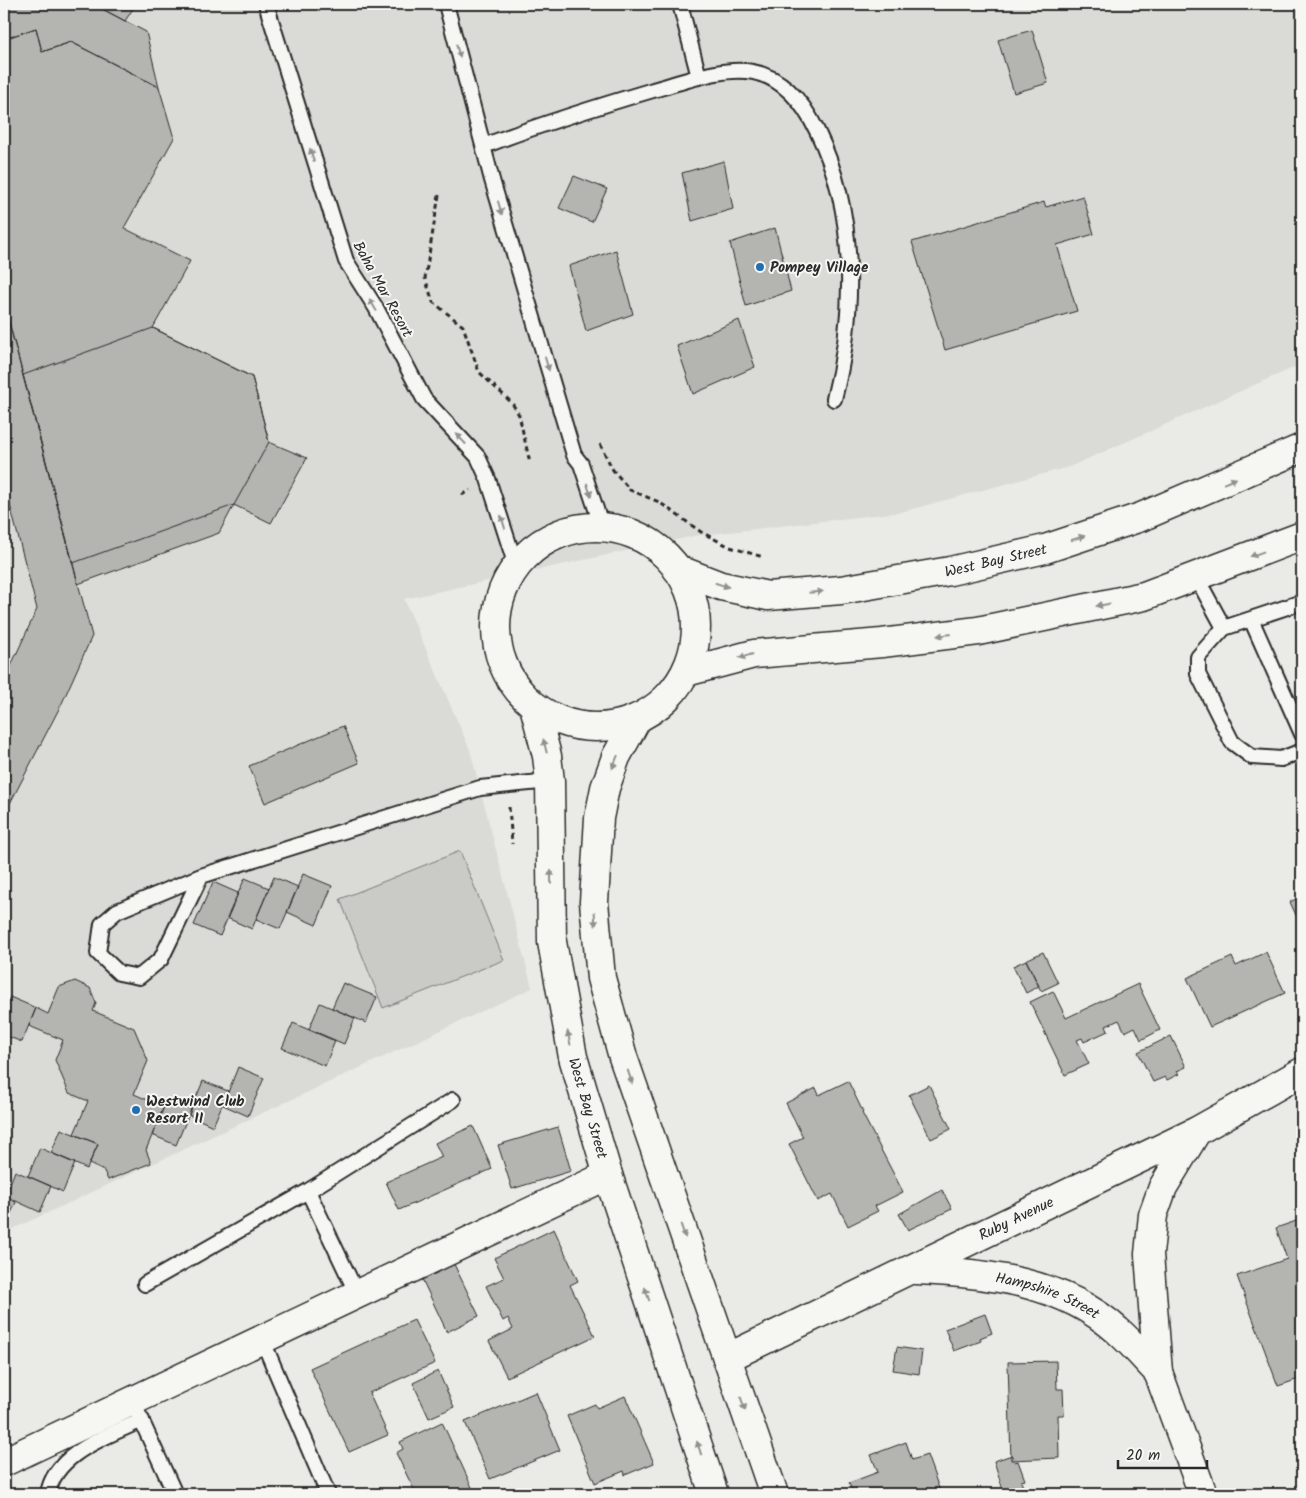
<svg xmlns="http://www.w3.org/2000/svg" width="1306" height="1498" viewBox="0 0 1306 1498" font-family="Kalam,sans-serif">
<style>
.built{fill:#dadad6}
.green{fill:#cacac7;stroke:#7a7a79}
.building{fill:#b4b4b1;stroke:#2b2b2b}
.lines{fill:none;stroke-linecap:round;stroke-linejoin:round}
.service-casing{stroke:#2b2b2b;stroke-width:18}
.minor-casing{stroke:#2b2b2b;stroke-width:31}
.secondary-casing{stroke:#2b2b2b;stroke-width:31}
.path{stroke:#2b2b2b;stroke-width:3;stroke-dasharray:5 4;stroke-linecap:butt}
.service{stroke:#f6f6f2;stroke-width:14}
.minor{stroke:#f6f6f2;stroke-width:28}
.secondary{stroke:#f6f6f2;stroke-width:28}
.oneway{fill:#90908e}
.poi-dot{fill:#1f6fb2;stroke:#f6f6f2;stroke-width:2}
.labels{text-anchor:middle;stroke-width:4;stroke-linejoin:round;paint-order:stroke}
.poi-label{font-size:15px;font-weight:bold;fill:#2b2b2b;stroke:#f6f6f2;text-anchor:start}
.street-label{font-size:15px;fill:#2b2b2b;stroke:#f6f6f2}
</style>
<rect width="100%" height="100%" fill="#eaeae6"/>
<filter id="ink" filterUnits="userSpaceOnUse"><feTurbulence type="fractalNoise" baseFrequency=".02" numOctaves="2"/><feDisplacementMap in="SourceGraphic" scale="10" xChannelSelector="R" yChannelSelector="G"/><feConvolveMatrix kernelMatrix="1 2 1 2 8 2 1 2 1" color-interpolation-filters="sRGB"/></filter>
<g filter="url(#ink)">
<path class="built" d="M4,4h1298v360l-233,103 -168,45 -207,24 -290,63 66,151 62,238 -528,245z"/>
<path class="green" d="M460,851l44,109 -121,48 -43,-109z"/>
<path class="building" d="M4,4h89l53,28 13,55 -88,-45 -29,10 -6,-24 -32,11z
M93,4h43l-11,17z
M36,28l6,24 29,-10 88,45 15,51 -50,90 66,33 -37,67 99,49 17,65 38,16 -36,65 -37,-18 -15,28 -141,51 -74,-280v-265z
M1032,30l16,53 -34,10 -16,-53z
M724,161l9,48 -41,12 -10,-48z
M574,176l33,13 -15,33 -33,-14z
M1083,196l11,38 -37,11 20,66 -132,39 -33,-108 132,-40 2,5z
M775,228l16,63 -45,15 -16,-63z
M616,250l17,64 -47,17 -17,-65z
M4,303l88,333 -30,67 -58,112v-134l33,-72 -33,-127z
M739,320l16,47 -62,27 -16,-48z
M153,328l99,49 17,65 -35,63 -161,58 -50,-188z
M343,726l16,37 -94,40 -16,-37z
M303,874l29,12 -16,39 -29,-13z
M274,877l24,10 -18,42 -24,-10z
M245,878l24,10 -17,41 -25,-11z
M213,882l25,11 -18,43 -26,-11z
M1302,896v32l-12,-26z
M1043,952l15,31 -17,8 -15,-31z
M1266,952l19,41 -75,34 -23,-49 45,-21 4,9z
M1026,960l13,26 -13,7 -13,-27z
M75,981l15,7 6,15 -3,8 41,17 14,33 -14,33 30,13 -18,43 5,13 -43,17 -4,-9 -15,-7 9,-20 -24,-10 14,-33 -19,-8 -14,-33 8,-20 -34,-14 7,-18 12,6 11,-27z
M343,983l34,14 -11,26 -34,-15z
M1138,984l22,46 -19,10 -6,-13 -10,5 -6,-12 -13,6 2,5 -24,11 -2,-4 -5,2 12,24 -24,11 -35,-73 23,-11 13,27z
M10,997l26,11 -14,34 -18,-7v-22z
M320,1003l35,15 -11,26 -35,-15z
M293,1023l42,18 -10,25 -43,-18z
M1171,1036l15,31 -9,4 2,3 -12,6 -2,-3 -12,5 -15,-30z
M238,1067l26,11 -16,38 -25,-11z
M203,1081l25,10 -15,35 -24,-11z
M848,1081l15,31 -1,1 41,79 -28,14 3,5 -30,15 -16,-32 -14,7 -29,-57 14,-7 -17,-34 30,-15 3,7z
M929,1085l22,44 -20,10 -22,-44z
M167,1099l24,10 -15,36 -24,-10z
M473,1126l19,43 -93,41 -13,-28 56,-25 -7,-14z
M558,1127l13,44 -59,18 -14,-44z
M61,1129l37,15 -11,25 -36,-16z
M40,1148l35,15 -12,29 -35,-16z
M15,1171l36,15 -11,26 -35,-16z
M942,1190l10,19 -44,21 -9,-16z
M4,1196l12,6 -12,27z
M1302,1219v159l-24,8 -41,-110 50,-17 -11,-31z
M554,1229l24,52 -8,4 25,51 -88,41 -18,-36 24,-12 -5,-11 -5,3 -17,-35 18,-8 -10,-20z
M453,1262l26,54 -32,16 -26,-55z
M985,1314l7,19 -12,5 1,3 -27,10 -9,-22z
M414,1320l21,43 -66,30 19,42 -39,17 -39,-84z
M897,1347l25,4 -3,23 -26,-4z
M1056,1361l1,28h6l1,26h-6l1,43 -48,2 -3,-98z
M438,1371l16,36 -25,11 -16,-35z
M536,1392l24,58 -70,29 -25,-57z
M625,1396l29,67 -29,12 -1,-4 -29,12 -28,-67 28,-12 2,4z
M442,1422l33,72h-59l-20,-41 7,-4 -3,-7z
M906,1442l6,18 15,-5 14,39h-88l-4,-11 29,-11 -7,-17z
M1012,1455l3,7 3,-1 7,19 -4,1 4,13h-27l-1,-2 6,-2 -9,-29z"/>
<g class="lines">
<defs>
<path id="service" d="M266,4l80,257 30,47 48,91 54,58 10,22 28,87
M446,4l46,176 82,275 7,9 21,63
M680,4l19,73
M484,146c56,-22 112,-39 169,-56 30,-8 70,-24 100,-18 32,6 51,32 64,59 40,81 39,182 17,268
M1189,581l10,1 25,46
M1302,602l-78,26 -26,29v17l34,68 20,15 29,2 21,-8
M1251,619l51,115
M201,876l-40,83 -22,18 -20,-4 -21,-20 4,-29 15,-13 84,-35 279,-88 70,-7
M308,1191l49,103
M145,1284l163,-93 145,-91
M262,1339l66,155
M138,1413l37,81
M48,1494c6,-41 61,-58 94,-74"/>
<g id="minor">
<path d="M1197,1131l-34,56 -10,28 -4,39 9,118 45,122"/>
<path id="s1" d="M916,1270c70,3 147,11 202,61 14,12 27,28 40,41"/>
<path id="s2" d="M727,1358l470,-227 105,-59"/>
<path d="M4,1462l604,-287"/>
</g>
<g id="secondary">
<circle cx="596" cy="627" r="100"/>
<path id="s3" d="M677,569l44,17 47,10 73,-6 109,-19 95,-22 96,-32 161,-69"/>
<path d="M686,672l68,-18 128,-11 96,-12 166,-35 158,-60"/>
<path id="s4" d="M534,706l13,50 3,25 2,161 21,115 35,118 106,319"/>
<path d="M637,719l-21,38 -11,31 -6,30 -5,84 7,76 22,79 151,437"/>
</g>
</defs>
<use href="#service" class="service-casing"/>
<use href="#minor" class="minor-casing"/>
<use href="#secondary" class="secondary-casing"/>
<path class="path" d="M439,195l-14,83 8,24 30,24 16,46 33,31 7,12 11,48
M600,444l13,26 17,20 29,12 42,30 29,15 33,10
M462,495l8,-5
M509,807l3,37"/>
<use href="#service" class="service"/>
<use href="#minor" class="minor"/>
<use href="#secondary" class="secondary"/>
</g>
<defs><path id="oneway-solid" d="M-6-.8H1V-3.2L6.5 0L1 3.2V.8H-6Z" transform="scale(1.25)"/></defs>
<g class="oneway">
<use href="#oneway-solid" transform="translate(458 51) rotate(75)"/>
<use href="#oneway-solid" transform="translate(312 155) rotate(-107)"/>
<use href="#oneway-solid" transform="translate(500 208) rotate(73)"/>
<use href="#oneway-solid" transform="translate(373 305) rotate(-121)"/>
<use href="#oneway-solid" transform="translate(547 364) rotate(73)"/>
<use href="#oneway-solid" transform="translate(461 439) rotate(-133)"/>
<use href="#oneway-solid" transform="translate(1230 481) rotate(-23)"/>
<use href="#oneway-solid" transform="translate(589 490) rotate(72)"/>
<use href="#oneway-solid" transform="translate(503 522) rotate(-107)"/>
<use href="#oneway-solid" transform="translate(1078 538) rotate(-18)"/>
<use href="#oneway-solid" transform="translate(1257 554) rotate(160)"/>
<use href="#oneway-solid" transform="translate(722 585) rotate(17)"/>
<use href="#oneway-solid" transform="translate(816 592) rotate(-5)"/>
<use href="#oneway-solid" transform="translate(1103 605) rotate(169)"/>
<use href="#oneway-solid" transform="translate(944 635) rotate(173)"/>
<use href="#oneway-solid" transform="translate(746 656) rotate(165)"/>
<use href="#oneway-solid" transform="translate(545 746) rotate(-104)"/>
<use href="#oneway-solid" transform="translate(615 762) rotate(113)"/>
<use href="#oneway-solid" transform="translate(551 877) rotate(-91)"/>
<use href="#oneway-solid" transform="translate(595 919) rotate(87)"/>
<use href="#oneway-solid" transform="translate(569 1038) rotate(-102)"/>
<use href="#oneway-solid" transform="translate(630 1077) rotate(71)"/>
<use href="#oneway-solid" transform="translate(683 1231) rotate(71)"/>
<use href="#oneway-solid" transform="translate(647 1294) rotate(-109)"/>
<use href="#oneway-solid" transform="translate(743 1404) rotate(71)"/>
<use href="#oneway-solid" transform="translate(699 1448) rotate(-108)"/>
</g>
</g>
<g class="poi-dot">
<circle cx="760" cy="267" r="5"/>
<circle cx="136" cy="1110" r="5"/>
</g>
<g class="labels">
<g class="poi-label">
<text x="770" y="272">Pompey Village</text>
<text x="146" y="1106">Westwind Club<tspan x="146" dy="17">Resort II</tspan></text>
</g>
<g class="street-label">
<text transform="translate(383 289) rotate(61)" y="5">Baha Mar Resort</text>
<text dy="5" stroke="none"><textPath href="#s3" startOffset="326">West Bay Street</textPath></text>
<text dy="5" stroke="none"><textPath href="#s4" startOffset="408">West Bay Street</textPath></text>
<text dy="5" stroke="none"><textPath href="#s2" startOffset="321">Ruby Avenue</textPath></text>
<text dy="5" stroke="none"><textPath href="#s1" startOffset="135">Hampshire Street</textPath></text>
</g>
</g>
<rect width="1306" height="1498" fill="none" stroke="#f6f6f2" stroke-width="20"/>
<rect x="10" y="10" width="1286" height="1478" fill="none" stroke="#2b2b2b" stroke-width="2" filter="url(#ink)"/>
<path d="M1118 1460v8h89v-8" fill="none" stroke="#2b2b2b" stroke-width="2.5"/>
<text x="1126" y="1460" font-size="15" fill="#2b2b2b" stroke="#f6f6f2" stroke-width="4" paint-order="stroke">20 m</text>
</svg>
